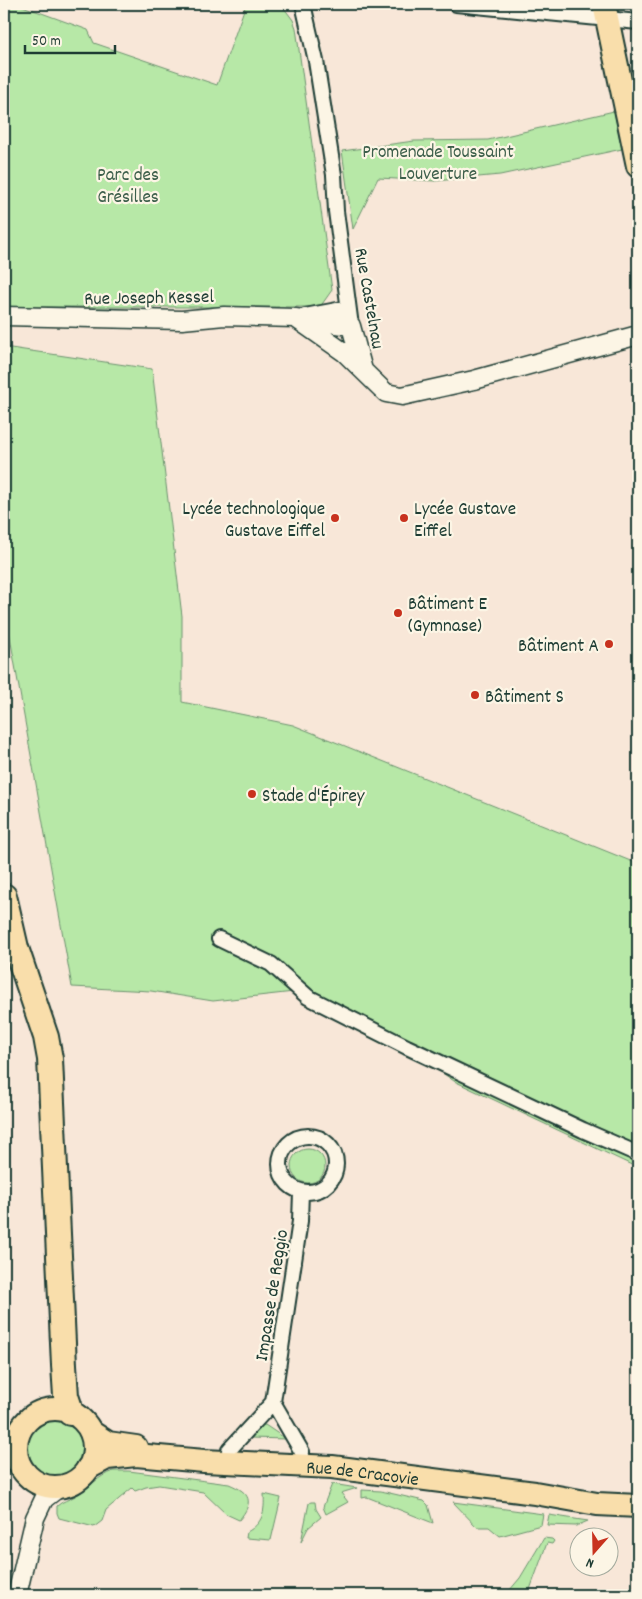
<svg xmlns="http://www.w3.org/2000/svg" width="642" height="1599" viewBox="0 0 642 1599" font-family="Dekko,sans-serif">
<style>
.green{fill:#b7e8a7;stroke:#6b926e}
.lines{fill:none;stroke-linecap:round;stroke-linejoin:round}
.minor-casing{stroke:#1f3d34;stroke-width:18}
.tertiary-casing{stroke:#1f3d34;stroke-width:21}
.primary-casing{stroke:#1f3d34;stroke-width:26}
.trunk-casing{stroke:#1f3d34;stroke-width:28}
.minor{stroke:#fcf5e5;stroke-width:14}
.tertiary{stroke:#fcf5e5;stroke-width:18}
.primary{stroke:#f9deab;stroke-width:22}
.trunk{stroke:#f9deab;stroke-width:24}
.poi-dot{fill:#c8321e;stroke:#fcf5e5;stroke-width:2}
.labels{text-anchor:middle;stroke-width:4.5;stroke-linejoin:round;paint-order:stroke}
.park-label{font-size:19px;fill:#3d5f4b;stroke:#fcf5e5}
.street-label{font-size:19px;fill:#1f3d34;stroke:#fcf5e5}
.poi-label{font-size:19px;fill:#1f3d34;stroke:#fcf5e5;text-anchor:start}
</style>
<rect width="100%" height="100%" fill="#f8e7d8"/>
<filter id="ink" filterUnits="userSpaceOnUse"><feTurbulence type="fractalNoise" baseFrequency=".02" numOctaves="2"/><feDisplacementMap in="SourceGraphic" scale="10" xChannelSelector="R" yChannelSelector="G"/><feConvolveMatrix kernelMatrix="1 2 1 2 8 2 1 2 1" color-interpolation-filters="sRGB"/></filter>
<g filter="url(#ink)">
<path class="green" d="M4,4h13l71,26 6,13 123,42 29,-81h35l12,16 3,8 36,262 -12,17h-316z
M614,111l8,38 -122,26 -65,6 -57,-3 -25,51 -11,-78 72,-10 74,-1z
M4,347l148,22 30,247v86l111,23 345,139v304l-184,-87 -82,-57 -69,-33 -90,10 -62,-10 -79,-4 -68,-384z
M291 1166a17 17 0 1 1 34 0a17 17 0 1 1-34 0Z
M24 1449a30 30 0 1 1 60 0a30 30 0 1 1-60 0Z
M265,1425l21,14 -36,-1 9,-12z
M113,1471h16l100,13c22,9 25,18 10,36l-13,-6 -23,-22 -44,-7 -13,2 -11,4 -3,-3 -26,22 -4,11 -8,6 -35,-9 -2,-5v-7c5,-5 12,-6 18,-10 14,-8 23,-20 38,-25z
M332,1484l25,4 -16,5 7,9 -22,12 -3,-7z
M362,1490l19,1 43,10 4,4 5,18 -66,-26 -5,1z
M264,1494l17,4 -10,42 -25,-2 1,-6c16,-9 18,-20 17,-38z
M311,1502h4l1,7 5,8 -13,11 -7,14 8,-39z
M453,1502l90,12 -2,11 -41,11 -11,-9h-12z
M549,1515l39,6 -12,5 -29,-1z
M544,1538l8,1 2,2 -2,3 -5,-1 -19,52h-17l-2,-4 11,-13z"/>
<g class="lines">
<defs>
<path id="minor" d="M303,4l13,57 18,114 2,36 15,115
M456,4l182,18
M305,316l43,-8
M219,939l52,25 37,33 99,50 176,83 55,24
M280 1164a28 28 0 1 1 56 0a28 28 0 1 1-56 0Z
M273,1402l29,50
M229,1450l44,-48 27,-181 1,-29"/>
<path id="tertiary" d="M4,316l178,4 42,-4 71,2 56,8 12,44
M298,320l47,33 41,40 16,3 72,-16 164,-45
M17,1595l18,-77 9,-19 17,-13"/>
<g id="primary">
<path d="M604,4l34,162"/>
<circle cx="55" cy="1448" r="39"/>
<path d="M91,1432l17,11 28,4"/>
<path id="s1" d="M88,1468l19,-10 29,-3 68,6 128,6 203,26 62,11 41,2"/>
</g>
<path id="trunk" d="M4,896l12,52 30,89 4,22 14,306 2,31 3,9 1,8"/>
</defs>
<use href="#minor" class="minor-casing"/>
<use href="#tertiary" class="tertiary-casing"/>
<use href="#primary" class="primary-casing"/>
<use href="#trunk" class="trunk-casing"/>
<use href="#minor" class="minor"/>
<use href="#tertiary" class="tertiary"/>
<use href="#primary" class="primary"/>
<use href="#trunk" class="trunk"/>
</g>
</g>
<g class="poi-dot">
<circle cx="335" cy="518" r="5"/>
<circle cx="404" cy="518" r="5"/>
<circle cx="398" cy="613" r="5"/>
<circle cx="609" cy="644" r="5"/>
<circle cx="475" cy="695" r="5"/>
<circle cx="252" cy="794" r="5"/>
</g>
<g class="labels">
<g class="park-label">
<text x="438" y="157">Promenade Toussaint<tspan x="438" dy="22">Louverture</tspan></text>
<text x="128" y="180">Parc des<tspan x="128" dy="22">Grésilles</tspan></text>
</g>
<g class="street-label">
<text transform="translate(149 296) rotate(-1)" y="7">Rue Joseph Kessel</text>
<text transform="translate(371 298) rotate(80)" y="7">Rue Castelnau</text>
<text transform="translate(270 1295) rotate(-81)" y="7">Impasse de Reggio</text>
<text dy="7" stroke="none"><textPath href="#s1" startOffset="278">Rue de Cracovie</textPath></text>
</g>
<g class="poi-label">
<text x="325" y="514" text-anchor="end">Lycée technologique<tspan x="325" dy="22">Gustave Eiffel</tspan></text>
<text x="414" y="514">Lycée Gustave<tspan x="414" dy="22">Eiffel</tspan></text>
<text x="408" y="609">Bâtiment E<tspan x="408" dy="22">(Gymnase)</tspan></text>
<text x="599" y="651" text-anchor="end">Bâtiment A</text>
<text x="485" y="702">Bâtiment S</text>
<text x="262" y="801">Stade d'Épirey</text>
</g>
</g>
<rect width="642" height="1599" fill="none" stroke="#fcf5e5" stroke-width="20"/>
<rect x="10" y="10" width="622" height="1579" fill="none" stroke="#1f3d34" stroke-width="2" filter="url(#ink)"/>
<g transform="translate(594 1552) rotate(200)"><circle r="24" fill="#fcf5e5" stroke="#a4ab9e"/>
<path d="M0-4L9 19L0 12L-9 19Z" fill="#c8321e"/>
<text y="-8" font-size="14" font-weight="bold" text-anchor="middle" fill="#1f3d34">N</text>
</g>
<path d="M25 45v8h90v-8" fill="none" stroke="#1f3d34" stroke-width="2.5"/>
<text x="32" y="45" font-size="15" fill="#1f3d34" stroke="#fcf5e5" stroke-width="4" paint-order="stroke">50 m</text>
</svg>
